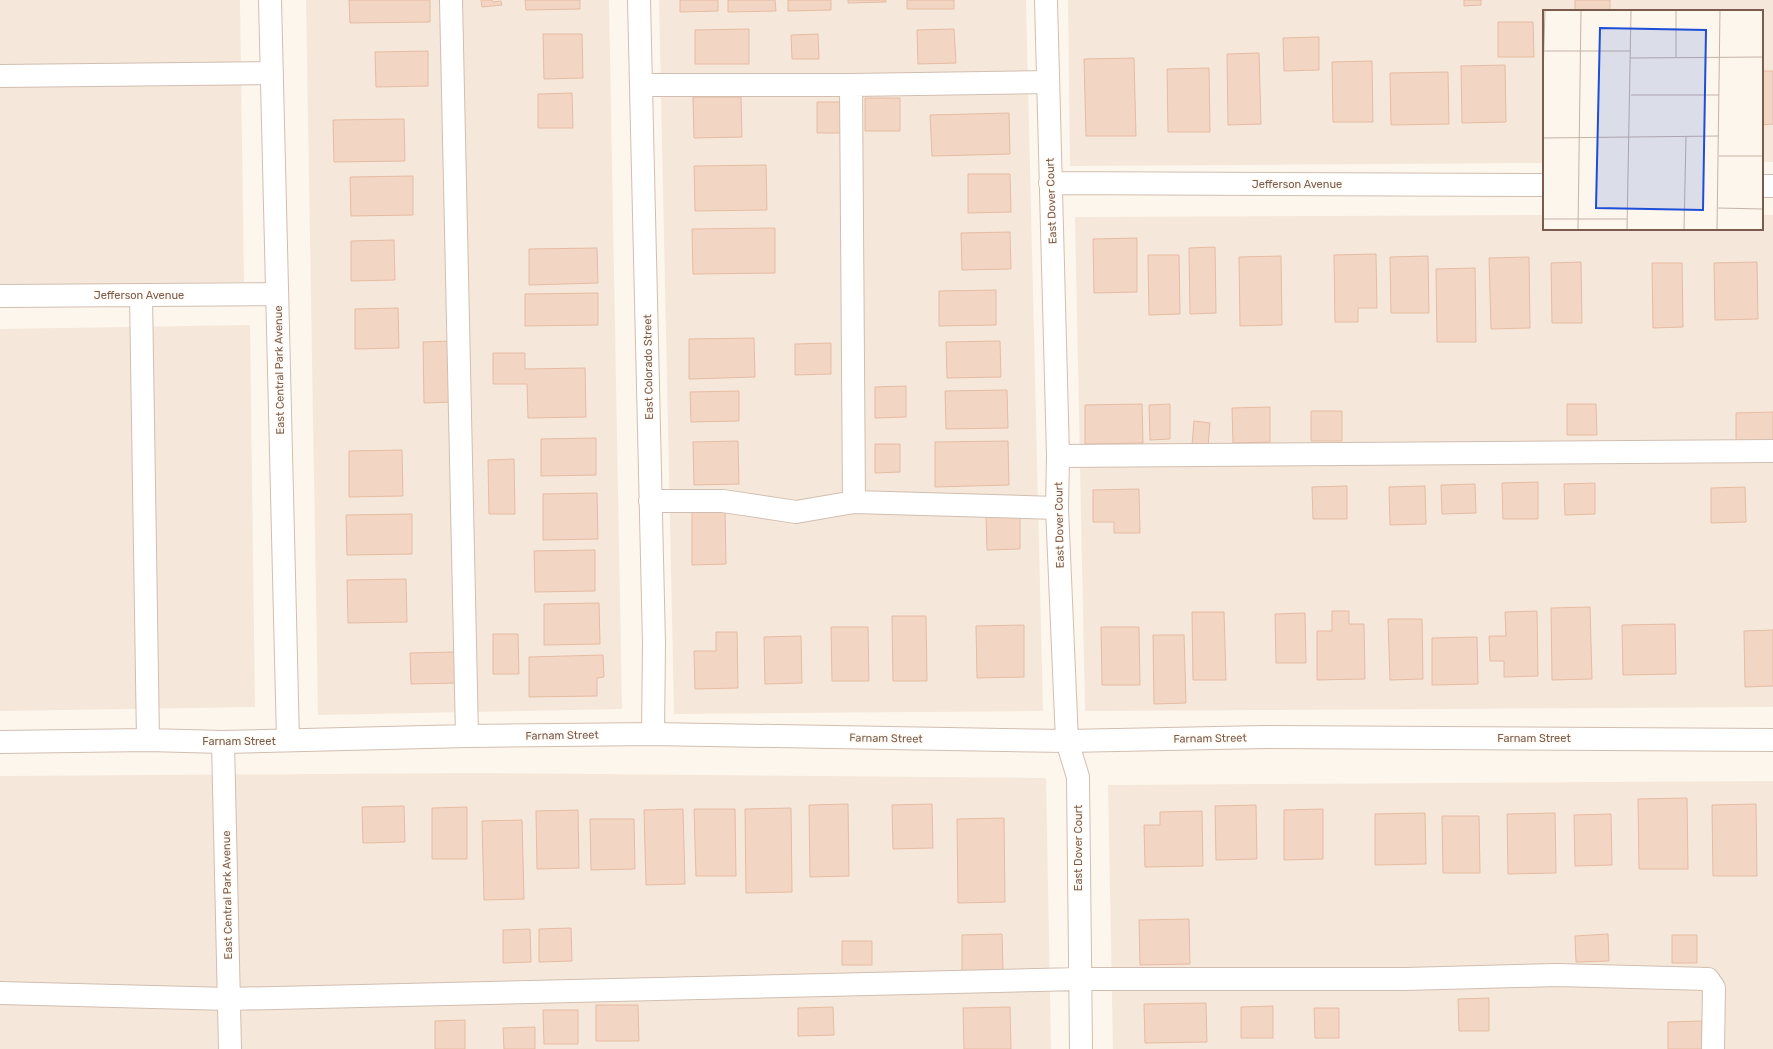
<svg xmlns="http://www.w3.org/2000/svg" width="1773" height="1049" viewBox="0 0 1773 1049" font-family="Rubik,sans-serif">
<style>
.residential{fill:#f5e8da}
.building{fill:#f3d5c3;stroke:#e6bba3}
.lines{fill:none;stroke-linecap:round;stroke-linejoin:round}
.minor-casing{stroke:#d1beb0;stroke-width:24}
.minor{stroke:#fff;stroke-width:22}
.labels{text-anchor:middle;stroke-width:3;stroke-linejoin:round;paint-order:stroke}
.street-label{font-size:11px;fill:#7a5c4d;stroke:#fffaf3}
.inset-road{fill:none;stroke:#c5b3a7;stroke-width:1}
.view{fill:#1d4ed8;fill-opacity:0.15;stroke:#1d4ed8;stroke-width:2}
.inset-edge{fill:none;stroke:#7a5c4d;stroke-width:2}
</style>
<rect width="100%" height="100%" fill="#fdf6ec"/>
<path class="residential" d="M0,0h240l4,282 -244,4z
M306,0h303l13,709 -304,6z
M659,0h367l17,711 -369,3z
M1068,0h705v162h-11v-151h-218v152l-474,3z
M1544,215v14h218v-14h11v492l-688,4 -10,-494z
M250,325l5,382 -255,4v-382z
M472,773l574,5 5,271h-1051v-273z
M1773,781v268h-660l-5,-264z"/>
<path class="building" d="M349,0h81v22l-80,1z
M481,0h11l1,2 8,-1 1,4 -20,2z
M525,0h55v9l-54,1z
M680,0h38v11l-38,1z
M728,0h47l1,11 -48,1z
M788,0h43v10l-43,1z
M848,0h38v2l-38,1z
M907,0h47v9h-47z
M1464,0h17v5l-17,1z
M1575,0h35v11h-35z
M1498,22h35l1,35h-36z
M749,29v35h-54v-34z
M954,29l2,34 -38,1 -1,-34z
M543,34h39l1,44 -39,1z
M818,34l1,25h-27l-1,-24z
M1319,37v33l-35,1 -1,-33z
M428,51v35l-52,1 -1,-35z
M1259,53l2,71 -33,1 -1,-71z
M1134,58l2,78h-50l-2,-77z
M1372,61l1,61h-40l-1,-60z
M1505,65l1,57 -44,1 -1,-57z
M1209,68l1,64h-42l-1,-63z
M1762,71h11v53l-11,1z
M1448,72l1,52 -58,1 -1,-52z
M572,93l1,35h-35v-34z
M693,97h48l1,40 -48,1z
M865,98h35v33h-35z
M817,102h28v31h-28z
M1009,113l1,41 -78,2 -2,-41z
M404,119l1,42 -71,1 -1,-42z
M766,165l1,45 -72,1 -1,-45z
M968,174h42l1,38 -43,1z
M413,176v39l-62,1 -1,-39z
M775,228v45l-82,1 -1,-45z
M1010,232l1,37 -49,1 -1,-37z
M1137,238v54l-43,1 -1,-54z
M394,240l1,40 -44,1v-40z
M1215,247l1,66 -26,1 -1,-66z
M597,248l1,35 -69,2v-36z
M1376,254l1,54h-19v14h-23l-1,-67z
M1148,255h31l1,59 -31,1z
M1281,256l1,69 -42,1 -1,-69z
M1428,256l1,57h-38l-1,-56z
M1529,257l1,71 -39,1 -2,-71z
M1581,262l1,61h-30l-1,-60z
M1757,262l1,57 -43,1 -1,-57z
M1652,263h30l1,64 -30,1z
M1475,268l1,74h-39l-1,-73z
M996,290v35l-57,1v-35z
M598,293v32l-73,1v-32z
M398,308l1,40 -44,1v-40z
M754,338l1,39 -66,2v-40z
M453,341l1,61 -30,1 -1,-61z
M1000,341l1,36 -54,1 -1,-36z
M831,343v31l-36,1v-31z
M493,353h32v16l60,-1 1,49 -58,1 -1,-34h-34z
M906,386v31l-31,1v-31z
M1007,390l1,38 -62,1 -1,-38z
M739,391v30l-48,1 -1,-30z
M1142,404l1,39 -58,1v-39z
M1170,404v35l-20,1 -1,-35z
M1567,404h29l1,31h-30z
M1270,407v35l-37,1 -1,-35z
M1311,411h31v30h-31z
M1773,412v32l-37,1v-32z
M1194,421l16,2 -2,24 -16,-2z
M596,438v37l-55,1v-37z
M738,441l1,43 -45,1 -1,-43z
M1008,441l1,44 -74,2v-45z
M875,444h25v28l-25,1z
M402,450l1,46 -54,1v-46z
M514,459l1,55h-26l-1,-54z
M1538,482v37h-35l-1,-36z
M1595,483v31l-30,1 -1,-31z
M1475,484l1,29 -34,1 -1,-29z
M1347,486v33h-34l-1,-32z
M1425,486l1,38 -36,1 -1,-38z
M1745,487l1,35 -35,1v-35z
M1139,489l1,44h-26v-11h-21v-32z
M597,493l1,46 -55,1v-46z
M692,509h33l1,55 -34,1z
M412,514v40l-65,1 -1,-40z
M1020,514v35l-33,1 -1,-35z
M595,550v41l-60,1 -1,-41z
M406,579l1,43 -59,1 -1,-43z
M599,603l1,41 -56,1v-41z
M1590,607l2,72 -40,1 -1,-72z
M1332,611h17v13h15l1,55 -48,1v-49h15z
M1537,611l1,65 -34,1v-16h-14l-1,-25h17l-1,-24z
M1192,612h32l2,68h-33z
M1305,613l1,50h-30l-1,-49z
M892,616h34l1,65h-34z
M1388,619h34l1,60 -33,1z
M1675,624l1,50 -53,1 -1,-50z
M1024,625v52l-47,1 -1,-52z
M831,627h37l1,54h-37z
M1101,627h38l1,58h-38z
M1773,630v56l-28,1 -1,-56z
M716,632h21l1,56 -43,1 -1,-38h22z
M493,634h25l1,40h-26z
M1153,635h31l2,68 -32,1z
M801,636l1,47 -37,1 -1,-47z
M1477,637l1,47 -46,1v-47z
M456,652l1,31 -46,1 -1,-31z
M603,655l1,22 -7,1v18l-68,1v-40z
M1687,798l1,71h-49l-1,-70z
M848,804l1,72 -39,1 -1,-72z
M932,804l1,44 -40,1 -1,-44z
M1756,804l1,72h-44l-1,-71z
M1256,805l1,54 -41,1 -1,-54z
M404,806l1,36 -42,1 -1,-36z
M467,807v52h-35v-51z
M791,808l1,84 -46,1 -1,-84z
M683,809l2,75 -39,1 -2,-75z
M694,809h41l1,67h-40z
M1323,809v50l-39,1v-50z
M578,810l1,58 -42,1 -1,-58z
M1202,811l1,55 -58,1 -1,-42h16v-13z
M1425,813l1,51 -51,1v-51z
M1555,813l1,60 -48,1 -1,-60z
M1611,814l1,51 -37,1 -1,-51z
M1442,816h37l1,57h-37z
M1004,818l1,84 -47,1 -1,-84z
M590,819h44l1,50 -44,1z
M522,820l2,79 -40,1 -2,-79z
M1189,919l1,45 -50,1 -1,-45z
M571,928l1,33 -33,1v-33z
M530,929l1,33 -28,1v-33z
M1002,934l1,36 -41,1v-36z
M1608,934l1,27 -33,1 -1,-26z
M1672,935h25v28h-25z
M842,941h30v24h-30z
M1489,998v33h-30l-1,-32z
M1206,1003l1,39 -62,1 -1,-39z
M596,1005h42l1,36h-43z
M1273,1006v32h-32v-31z
M833,1007l1,28 -36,1v-28z
M1010,1007l1,42h-47l-1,-41z
M1314,1008h25v30h-24z
M543,1010h35v34h-34z
M465,1020v29h-30v-28z
M1702,1021v28h-34v-27z
M535,1027v22h-31l-1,-21z"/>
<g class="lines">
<defs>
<path id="minor" d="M270,0l18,740
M451,0l16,736
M639,0l15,644 -1,90
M1046,0l12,456 -1,52 10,233 11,36 3,272
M0,76l272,-3
M1048,82l-197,3 3,417 203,6
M641,85h210
M1050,183l494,2
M1762,186h11
M141,295l7,445
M0,296l277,-2
M1058,456l715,-5
M650,501h73l73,11 58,-10
M0,742l148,-2 75,2 244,-6 186,-2 414,7 199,-4 507,3
M223,742l7,307
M0,993l229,6 850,-20h327l151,-4 151,4 6,9 -1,61"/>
</defs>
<use href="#minor" class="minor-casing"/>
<use href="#minor" class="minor"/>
</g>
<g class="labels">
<g class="street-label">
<text x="1297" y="188">Jefferson Avenue</text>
<text transform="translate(1051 201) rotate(-92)" y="4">East Dover Court</text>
<text x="139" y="299">Jefferson Avenue</text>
<text transform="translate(648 367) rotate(-91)" y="4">East Colorado Street</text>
<text transform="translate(279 370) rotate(-91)" y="4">East Central Park Avenue</text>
<text transform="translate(1059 525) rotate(-91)" y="4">East Dover Court</text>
<text transform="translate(562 735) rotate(-1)" y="4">Farnam Street</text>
<text transform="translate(886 738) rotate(1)" y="4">Farnam Street</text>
<text transform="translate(1210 738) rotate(-1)" y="4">Farnam Street</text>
<text x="1534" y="742">Farnam Street</text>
<text x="239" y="745">Farnam Street</text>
<text transform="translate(1078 848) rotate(-90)" y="4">East Dover Court</text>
<text transform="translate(227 895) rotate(-91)" y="4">East Central Park Avenue</text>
</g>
</g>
<g transform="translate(1543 10)">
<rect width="220" height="220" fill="#fdf6ec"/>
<path class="inset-road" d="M0,41h87M133,47v-47M87,48l133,-1M0,66l2,-66M88,85h88M0,128l176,-2M176,146h44M175,198l45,1M0,209h84M35,220l3,-220M84,220l4,-220M141,220l2,-94M174,220l3,-220"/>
<path class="view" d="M57,18l106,2 -3,180 -107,-2z"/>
<rect width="220" height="220" class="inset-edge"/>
</g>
</svg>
